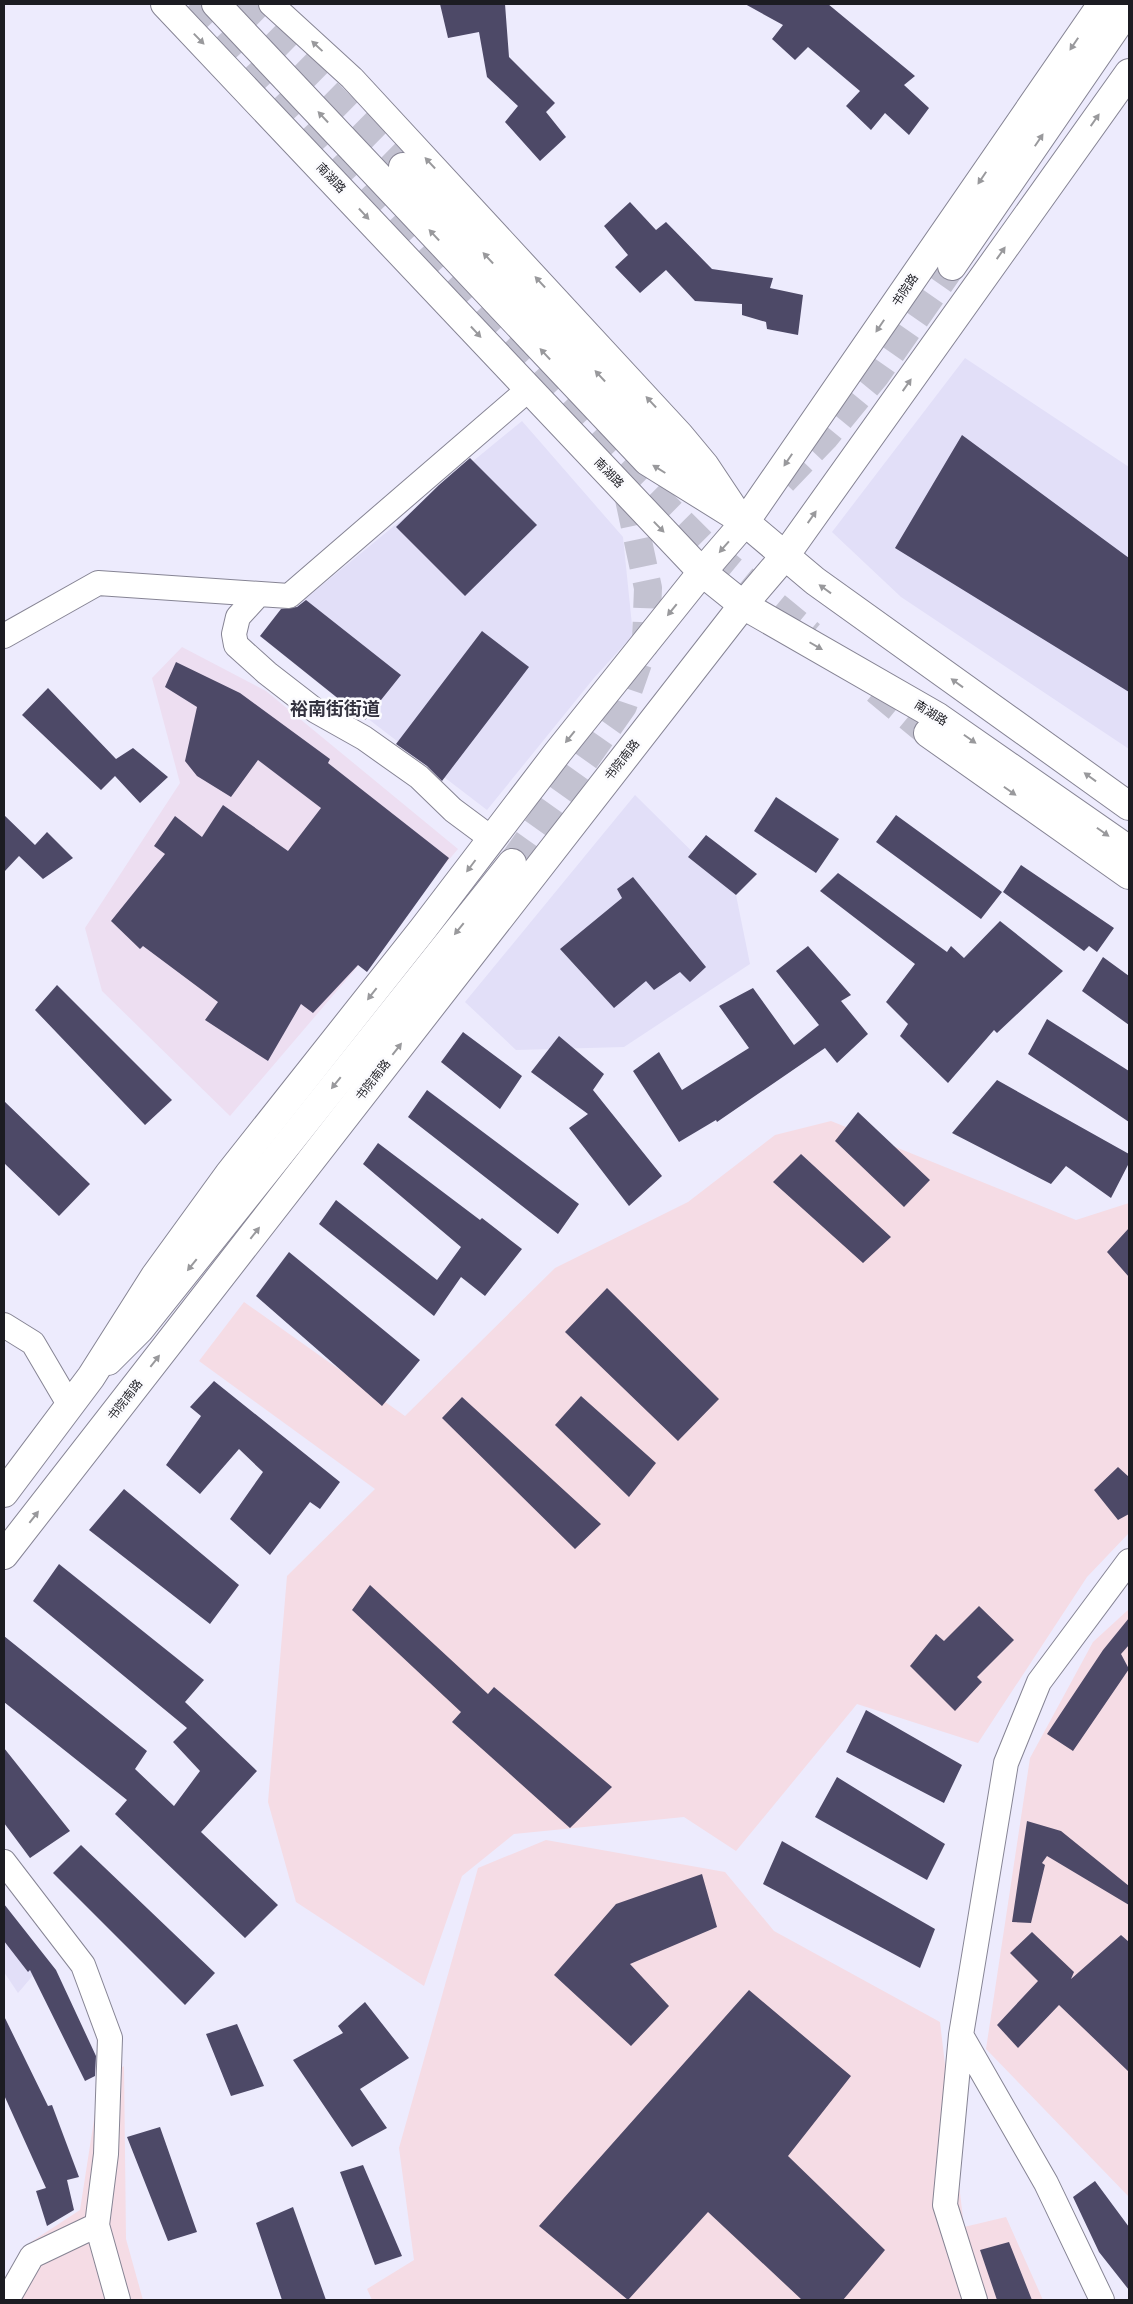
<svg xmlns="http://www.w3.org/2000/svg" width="1133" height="2304" viewBox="0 0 1133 2304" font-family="Mulish,'Noto Sans SC',sans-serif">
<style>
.built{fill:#e2dff8}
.industrial{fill:#eddef1}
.education{fill:#f5dce5}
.building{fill:#4d4967}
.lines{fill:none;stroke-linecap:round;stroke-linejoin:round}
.secondary-tunnel{stroke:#c3c2d1;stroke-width:28;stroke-dasharray:28 14;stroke-linecap:butt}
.street-casing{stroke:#868494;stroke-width:26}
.secondary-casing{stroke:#868494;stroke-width:30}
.primary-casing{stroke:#868494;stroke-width:30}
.street{stroke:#fff;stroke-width:24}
.secondary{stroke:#fff;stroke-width:28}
.primary{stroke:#fff;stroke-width:28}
.oneway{fill:#99999c}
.labels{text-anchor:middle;stroke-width:5;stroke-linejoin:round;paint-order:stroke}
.street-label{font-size:12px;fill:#1c1c22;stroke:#fbfbfe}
.district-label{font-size:18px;font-weight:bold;fill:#33323f;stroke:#fbfbfe}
</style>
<rect width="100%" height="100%" fill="#edebfd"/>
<path class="built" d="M965,358l164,109v282l-228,-152 -69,-65z
M522,421l101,116 10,98 -39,43 -107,132 -227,-174z
M635,795l101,100 14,69 -126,83 -108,3 -51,-48z
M4,1906l43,53 -29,34 -14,-21z"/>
<path class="industrial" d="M182,647l84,44 192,158 -228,267 -128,-125 -17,-63 95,-145 -28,-105z"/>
<path class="education" d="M831,1121l245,99 53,-17v330l-42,44 -109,166 -121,-39 -121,147 -52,-34 -170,17 -52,42 -38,110 -128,-84 -28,-100 19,-226 88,-87 -176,-128 45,-59 161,114 150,-148 133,-66 87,-67z
M1129,1609v588l-143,-148 44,-291 63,-116z
M546,1840l179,32 49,59 166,91 24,205 42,-10 37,83h-671l-5,-11 47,-29 -15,-112 79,-280z
M124,2066l2,173 17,61h-139v-15l27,-43 49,-32 20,-129z"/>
<path class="building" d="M440,4h65l4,53 46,46 -9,9 20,25 -26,24 -35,-39 13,-16 -31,-29 -8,-45 -31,6z
M745,4h83l87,72 -11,9 25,23 -20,27 -24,-22 -14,17 -25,-24 14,-15 -52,-44 -13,13 -23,-21 11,-14z
M630,202l26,28 10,-8 46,47 61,9 -3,10 33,7 -5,40 -31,-6 -1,-7 -24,-7v-11l-47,-3 -29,-31 -26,23 -25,-26 13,-12 -24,-29z
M962,435l167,123v134l-234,-144z
M470,458l67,67 -72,71 -69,-69 43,-42z
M306,600l95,75 -36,45 -105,-84 21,-27 16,-2z
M482,631l47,36 -87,114 -15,-15 -31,-22z
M176,662l64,31 90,66 -2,4 121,95 -82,114 -9,-7 -45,48 -12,-9 -33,57 -63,-41 13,-18 -75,-56 -3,3 -29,-28 54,-67 -11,-8 21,-30 27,21 21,-32 65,46 33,-43 -63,-48 -27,37 -34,-21 -12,-15 12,-54 -32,-20z
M48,688l68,71 17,-11 35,29 -28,26 -25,-27 -14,14 -79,-75z
M776,797l63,42 -23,34 -62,-42z
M4,815l31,30 12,-13 26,26 -30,21 -24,-23 -15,16z
M896,815l106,77 -21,27 -105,-77z
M706,835l51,39 -21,21 -48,-38z
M1021,865l93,63 -17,24 -8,-6 -5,5 -81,-59z
M838,873l109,79 4,-6 13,12 36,-37 63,50 -66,62 -3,-3 -46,53 -48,-47 8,-12 -22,-22 29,-38 -95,-73z
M633,877l73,90 -16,15 -10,-10 -26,18 -8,-9 -32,27 -54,-59 62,-51 -5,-9z
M808,946l43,49 -10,6 27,33 -31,29 -12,-15 -108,74 -1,-2 -37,22 -46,-71 26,-19 23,38 67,-42 -30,-42 34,-18 41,57 25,-20 -43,-54z
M1103,957l26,19v49l-47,-34z
M57,985l115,115 -27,25 -110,-115z
M1047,1019l82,52v51l-101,-68z
M463,1032l59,44 -22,33 -59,-47z
M559,1036l45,38 -11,16 69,86 -33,30 -60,-78 19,-14 -57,-42z
M997,1080l132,74v9l-18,35 -45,-32 -15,18 -99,-51z
M427,1090l152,114 -21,30 -150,-117z
M4,1101l86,83 -31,32 -55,-53z
M858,1112l72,68 -26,27 -69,-66z
M378,1143l102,77 2,-2 40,31 -37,47 -24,-19 -27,39 -115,-92 17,-24 101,80 24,-33 -98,-83z
M801,1154l90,83 -28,26 -90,-81z
M1129,1228v49l-22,-25z
M289,1252l131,108 -38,46 -126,-110z
M607,1288l112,111 -41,42 -113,-109z
M214,1381l126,101 -20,27 -10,-7 -40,53 -40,-36 33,-47 -24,-23 -39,45 -34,-29 35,-49 -11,-9z
M581,1396l75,67 -27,34 -74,-72z
M462,1397l139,127 -26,25 -133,-131z
M1118,1467l11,10v37l-11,6 -24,-30z
M124,1489l115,96 -29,39 -121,-94z
M59,1564l145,116 -19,22 72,69 -56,61 77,73 -33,33 -130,-124 12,-14 -123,-98v-66l143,115 -12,18 39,37 26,-35 -27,-29 14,-14 -154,-127z
M370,1585l118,109 6,-7 118,100 -42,41 -118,-106 9,-10 -109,-102z
M979,1606l35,34 -37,37 5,5 -27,29 -45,-45 26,-32 8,7z
M1129,1618v27l-8,9 8,15 -56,82 -26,-17 56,-84z
M866,1710l96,55 -18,38 -98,-51z
M4,1748l66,83 -40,27 -26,-35z
M837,1777l108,67 -18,36 -112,-63z
M1027,1821l34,10 68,55v19l-82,-49 -5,7 3,2 -14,58 -19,-1z
M782,1841l153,88 -15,39 -157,-84z
M81,1845l134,128 -30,32 -132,-132z
M702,1874l15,53 -87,37 39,42 -38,40 -77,-71 62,-71z
M4,1904l52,66 40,86 -1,20 -10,5 -55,-111 -2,2 -24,-31z
M1032,1932l42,40 -3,7 50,-44 8,7v130l-70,-67 -41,43 -21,-23 41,-44 -28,-28z
M749,1990l102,86 -63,80 97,94 -42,50h-41l-94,-88 -80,88 -89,-74z
M365,2002l44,56 -49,31 27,39 -35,19 -59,-87 50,-27 -5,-7z
M4,2016l44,90 4,-1 27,72 -12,3 7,30 -27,16 -11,-35 10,-3 -42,-93z
M237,2024l27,62 -33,10 -25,-62z
M160,2127l37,105 -29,9 -41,-104z
M363,2165l39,91 -27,9 -35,-93z
M1095,2181l34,46v63l-30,-38 -26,-55z
M293,2207l33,93h-44l-26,-77z
M1009,2242l23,58h-35l-17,-50z"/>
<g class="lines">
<path class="secondary-tunnel" d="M191,4l429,457 92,92 99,82
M238,4l165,163
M783,481l42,-44 51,-62 76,-109
M876,690l52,43
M512,863l111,-157 23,-66 2,-52 -22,-103"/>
<defs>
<path id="street" d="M271,4l81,74 329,356 25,30 38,57
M259,594l-21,23 -4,17 2,11 31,28 49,38 48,27 55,39 34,33 39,29
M4,636l94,-53 191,13 240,-207
M4,1325l29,18 37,63
M4,1862l79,103 27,73 -4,116 -9,71 21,75
M961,2035l85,148 56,117
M7,2300l25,-44 65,-31
M975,2300l-30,-95 16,-170 45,-272 33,-81 90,-121"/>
<path id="secondary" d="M165,4l537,568 41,33 195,112 191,133
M216,4l431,457 98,61 70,59 314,225
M403,167l238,254 67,65
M952,266l177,-258
M743,605l41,-48
M928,733l201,142
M108,1361l32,-32 372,-466"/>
<path id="primary" d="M784,557l345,-484
M4,1493l87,-116 64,-101 74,-102 194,-245 135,-177 144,-180 43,-50 357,-518
M4,1555l739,-950"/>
</defs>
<use href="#street" class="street-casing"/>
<use href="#secondary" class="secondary-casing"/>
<use href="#primary" class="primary-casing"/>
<use href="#street" class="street"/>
<use href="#secondary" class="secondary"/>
<use href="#primary" class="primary"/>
</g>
<defs><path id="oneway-solid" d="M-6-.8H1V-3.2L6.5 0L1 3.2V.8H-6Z" transform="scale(1.25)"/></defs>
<g class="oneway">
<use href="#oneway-solid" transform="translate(199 39) rotate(46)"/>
<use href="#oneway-solid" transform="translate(1074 44) rotate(124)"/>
<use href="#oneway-solid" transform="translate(317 46) rotate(-137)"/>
<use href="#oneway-solid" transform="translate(323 117) rotate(-133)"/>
<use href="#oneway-solid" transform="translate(1095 120) rotate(-55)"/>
<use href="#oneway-solid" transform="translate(1039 140) rotate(-56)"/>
<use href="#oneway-solid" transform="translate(430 163) rotate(-133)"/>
<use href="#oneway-solid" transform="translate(982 178) rotate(124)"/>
<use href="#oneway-solid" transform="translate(364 214) rotate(47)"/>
<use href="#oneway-solid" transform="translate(434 235) rotate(-133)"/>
<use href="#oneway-solid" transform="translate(1001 253) rotate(-55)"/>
<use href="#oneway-solid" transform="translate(488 258) rotate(-133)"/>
<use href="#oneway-solid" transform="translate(540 282) rotate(-133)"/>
<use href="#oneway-solid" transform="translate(880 326) rotate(124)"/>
<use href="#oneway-solid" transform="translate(476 332) rotate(47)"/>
<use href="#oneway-solid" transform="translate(545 354) rotate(-133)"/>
<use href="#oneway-solid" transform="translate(600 376) rotate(-133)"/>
<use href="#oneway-solid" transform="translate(907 385) rotate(-55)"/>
<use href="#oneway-solid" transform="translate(651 402) rotate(-133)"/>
<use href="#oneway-solid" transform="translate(788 460) rotate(124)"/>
<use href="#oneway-solid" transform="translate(659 469) rotate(-148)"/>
<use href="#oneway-solid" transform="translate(812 517) rotate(-55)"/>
<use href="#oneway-solid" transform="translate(659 527) rotate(46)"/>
<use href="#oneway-solid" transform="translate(724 547) rotate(131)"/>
<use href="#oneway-solid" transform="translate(825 589) rotate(-144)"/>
<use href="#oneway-solid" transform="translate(672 610) rotate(129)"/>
<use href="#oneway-solid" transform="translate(816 646) rotate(30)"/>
<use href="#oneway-solid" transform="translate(957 683) rotate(-144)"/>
<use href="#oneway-solid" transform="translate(570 737) rotate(129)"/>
<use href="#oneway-solid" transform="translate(970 739) rotate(35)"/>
<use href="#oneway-solid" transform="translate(1090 777) rotate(-144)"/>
<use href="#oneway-solid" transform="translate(1010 791) rotate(35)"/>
<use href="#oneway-solid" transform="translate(1103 832) rotate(35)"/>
<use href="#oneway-solid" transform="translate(471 866) rotate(127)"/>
<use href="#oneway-solid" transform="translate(459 929) rotate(129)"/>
<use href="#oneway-solid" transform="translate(372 994) rotate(128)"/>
<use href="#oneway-solid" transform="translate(397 1049) rotate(-52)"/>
<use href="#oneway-solid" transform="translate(336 1083) rotate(129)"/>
<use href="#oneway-solid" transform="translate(255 1233) rotate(-52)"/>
<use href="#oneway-solid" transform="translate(192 1265) rotate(129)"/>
<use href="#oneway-solid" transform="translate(155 1361) rotate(-52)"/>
<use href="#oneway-solid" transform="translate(34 1517) rotate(-52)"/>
</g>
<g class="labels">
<g class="street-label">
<text transform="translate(331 178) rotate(47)" y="4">南湖路</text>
<text transform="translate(905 290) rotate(-56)" y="4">书院路</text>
<text transform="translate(609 473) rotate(46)" y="4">南湖路</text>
<text transform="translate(931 713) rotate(32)" y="4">南湖路</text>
<text transform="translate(622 760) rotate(-52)" y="4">书院南路</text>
<text transform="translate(373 1080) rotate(-52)" y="4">书院南路</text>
<text transform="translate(125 1400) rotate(-52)" y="4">书院南路</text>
</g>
<g class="district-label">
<text x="335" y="715">裕南街街道</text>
</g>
</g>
<rect width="1133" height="2304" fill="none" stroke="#1c1c22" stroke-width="10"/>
</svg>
